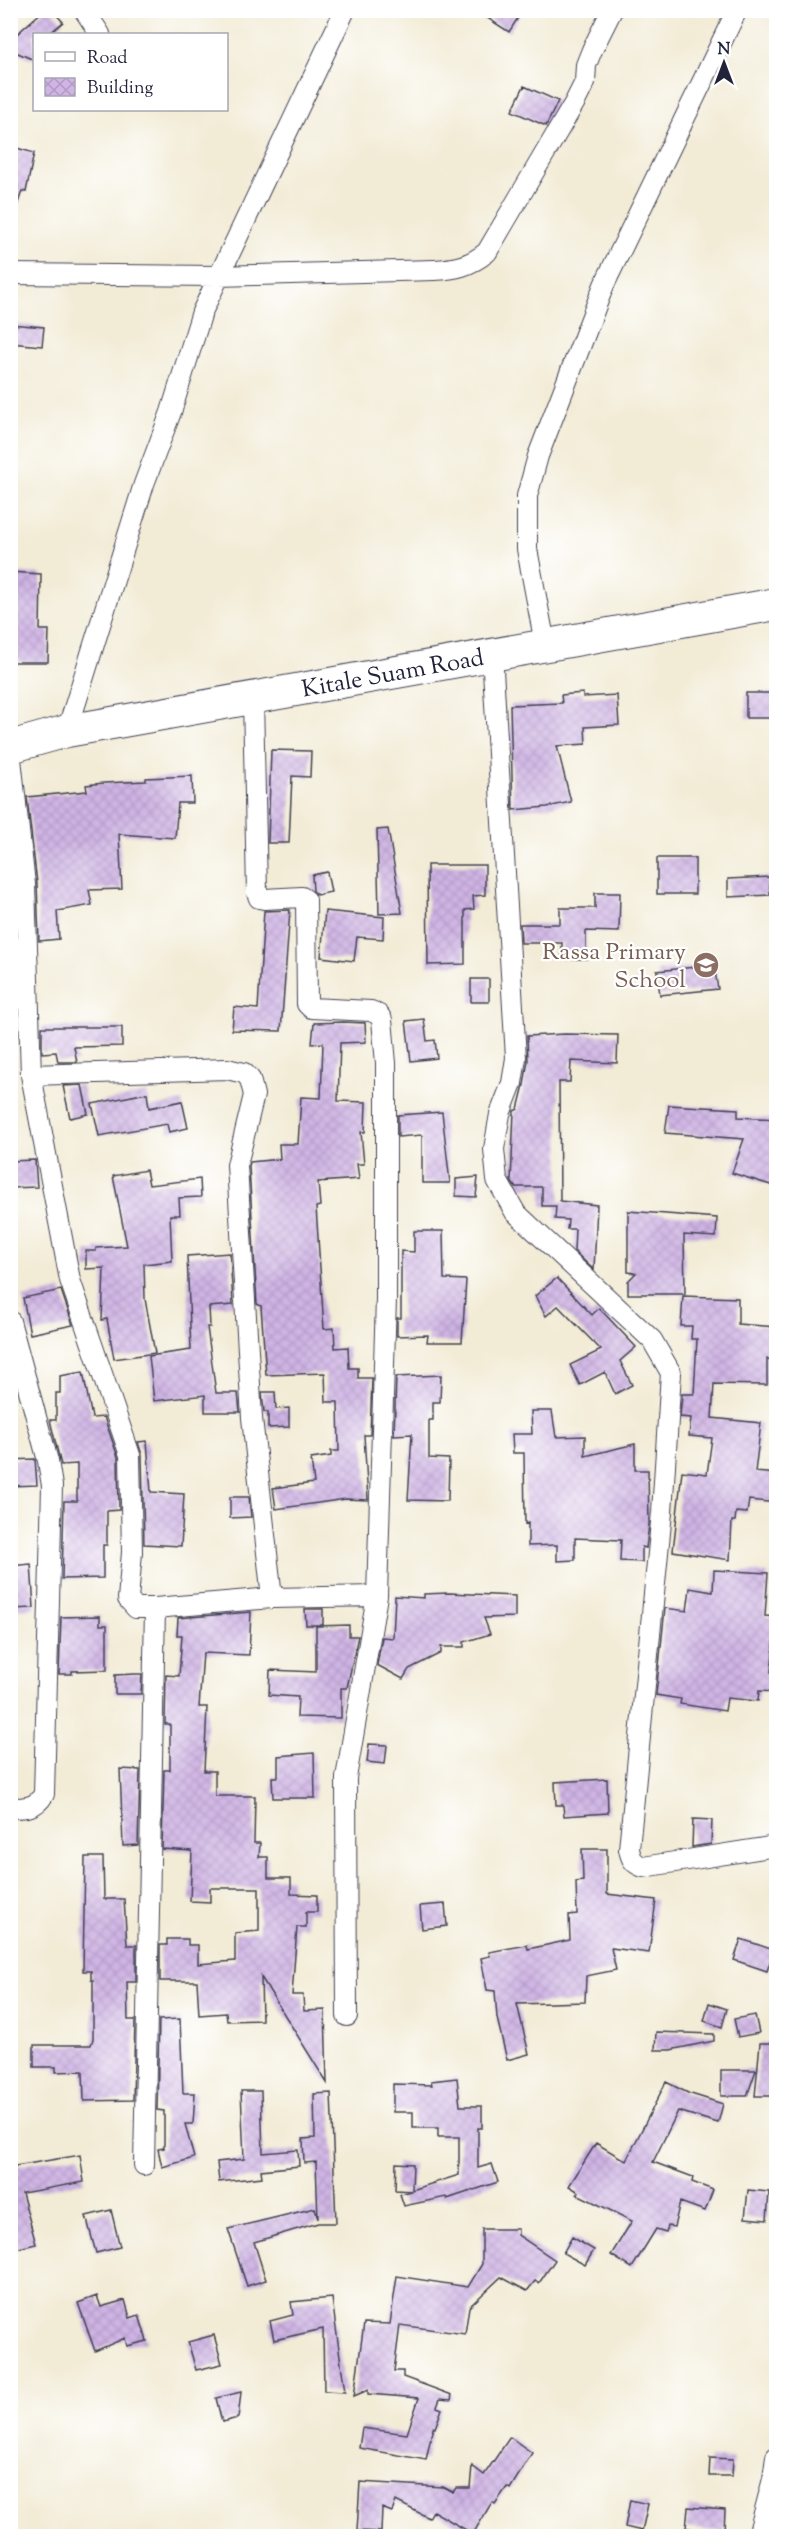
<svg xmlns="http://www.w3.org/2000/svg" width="787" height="2547" viewBox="0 0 787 2547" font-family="'Sorts Mill Goudy',serif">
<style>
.building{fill:url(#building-cross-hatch)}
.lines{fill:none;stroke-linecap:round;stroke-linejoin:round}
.minor-casing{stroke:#414052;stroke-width:22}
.trunk-casing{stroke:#414052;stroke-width:34}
.minor{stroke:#fff;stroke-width:20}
.trunk{stroke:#fff;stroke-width:32}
.labels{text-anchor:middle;stroke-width:4.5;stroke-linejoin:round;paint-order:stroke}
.street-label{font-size:24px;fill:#22223b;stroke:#fff}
.education-label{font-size:24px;fill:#785e54;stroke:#fff;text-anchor:end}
</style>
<defs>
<pattern id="building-cross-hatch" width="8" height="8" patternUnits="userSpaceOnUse" patternTransform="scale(1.5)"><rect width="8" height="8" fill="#cfb4e4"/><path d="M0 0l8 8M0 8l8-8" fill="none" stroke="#b19ac4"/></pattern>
</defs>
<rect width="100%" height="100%" fill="#fff"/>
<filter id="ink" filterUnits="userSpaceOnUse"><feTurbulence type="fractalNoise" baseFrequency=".0167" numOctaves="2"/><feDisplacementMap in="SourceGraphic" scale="12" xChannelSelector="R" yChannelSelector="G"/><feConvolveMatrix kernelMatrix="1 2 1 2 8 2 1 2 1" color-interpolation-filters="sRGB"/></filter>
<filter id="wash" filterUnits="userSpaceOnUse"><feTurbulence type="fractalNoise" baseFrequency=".008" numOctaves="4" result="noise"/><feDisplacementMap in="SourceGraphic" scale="24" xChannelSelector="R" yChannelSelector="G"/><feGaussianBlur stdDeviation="1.35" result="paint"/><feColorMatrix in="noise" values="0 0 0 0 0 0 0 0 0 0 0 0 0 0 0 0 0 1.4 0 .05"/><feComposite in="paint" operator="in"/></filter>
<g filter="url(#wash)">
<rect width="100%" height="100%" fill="#f2ebd5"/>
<g id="blocks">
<path class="building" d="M44,10h8l11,12 -14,12h-15v26l-23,-10 6,-16z
M475,10h48l-14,22z
M524,86l34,15 -12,25 -34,-15z
M10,146l24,7 -8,39 -4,-1 -8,24 -4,-1z
M10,324l34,3 -2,19 -32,-3z
M10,572l31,2 -1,56h9l-1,32h-38z
M583,693v4l34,-2 2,30 -34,2 1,17 -29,2 14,56 -24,5 -34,3 -3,-105 52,-2 -1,-8z
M746,693h31v25h-31z
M271,750l40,1 -1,26 -18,-1 -3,67h-21z
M192,776l1,27h-15l-3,35 -56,-4 3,55 -33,1 3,15 -35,6 2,28 -20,2 -2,-58 -10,-86 60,-6 -1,-6 18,-2 42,-2v-3z
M388,829l14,84 -23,1 -2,-84z
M657,858h38v36h-38z
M427,865h58v30l-12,1 1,13 -9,1v54l-37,1z
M327,872l4,20 -14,3 -4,-4 -1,-16z
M770,877v18l-42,2v-18z
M595,893h25l-1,39 -33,-1v28h-24v-16h-41l-1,-19h40v-16h35z
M290,910l-9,121 -49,-1 2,-23 24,2 6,-98z
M325,911l59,6 -1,22 -26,-2 -3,24 -33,-4z
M714,965l4,24 -58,6 -3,-24z
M471,979h18v23h-18z
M424,1019l3,22 8,-1 2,18 -26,3 -5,-40z
M343,1022l22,1 1,19 -26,1 -2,58 28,1 -1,30h-4l3,32h-7l2,15 -41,3 2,24 -4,1 8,122 10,-1 1,20 13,-1 1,21h9v10h14l-2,57h-6l4,65 -22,-1 -70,10 -3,-21 41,-5 -3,-24 20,-3v-5h8l-1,-49h-12l-1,-29 -59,2 -5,-69 -4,-2 -8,-138 1,-4 30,-3 -1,-15h19l3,-47 20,1 2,-55 -11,1 2,-21z
M42,1027h80v19l-48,1 3,15h-19l-2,-10 -14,1z
M565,1034l53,1 -1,28 -46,-2 -1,21h-11l1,119 37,4 -3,65 -20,-19 1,-22h-8l1,-9 -13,-1 1,-13h-14v-19h-27l-4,-6 3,-70 4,-2 6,-24 4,-25 -1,-24z
M82,1085l6,29 -18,4 -7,-32z
M147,1093l2,15 33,-7 6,27 -19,4 -2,-8 -68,12 -7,-32z
M669,1105l69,4v8l39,2v68l-45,-14 12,-34 -79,-6z
M442,1112l8,71h-28v-48l-24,2v-22z
M35,1160l2,27 -27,1v-27z
M146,1170l3,15 51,-6 1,18 -22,1 1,17h-10l2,46 -28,3 1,35 10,54 -41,6 -7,-40 -5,1 2,-52 -18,1v-18h10v-3l31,-2 -14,-70z
M478,1177l-2,20 -20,-1v-17z
M628,1211l89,7 -1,19 -32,-2 1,59h-57v-13l8,-8 -8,-1z
M414,1231h29l1,48 22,1 -4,62h-35l1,-7 -31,1v-18h4v-67l13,1z
M230,1253l3,52 -24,2 1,20h-3l9,66h22l2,19h-35v-17l-51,6 -5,-45 42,-6 -4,-94z
M557,1278l35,37 7,-7 37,39 -16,14 12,24 -17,9 -10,-22 -25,13 -10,-20 31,-15 -43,-44 -12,10 -11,-20z
M61,1290l12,35 -43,9 -7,-36z
M683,1296l55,2v26l39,3v33l-10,-1v26l-53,-1 -2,34 49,5 -6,49 22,2v29l-28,-3 -2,13 -11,-1 -1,9h-3l-2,39 -57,-9 9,-80 25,3 5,-36 -23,-2 2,-18 -11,-1 2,-23h12l3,-55h-6l1,-13h-11z
M83,1372l9,46 12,-1 14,40 1,53 -12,1v34h-4v33l-41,1 2,-78h13v-37l-16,1 -11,-45h6v-27h4v-17z
M441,1375l-1,27h-7v18h-4v38l20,1 -1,42 -40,-1 4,-66 -18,1 2,-58z
M262,1392h13l1,17 13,-1v19l-21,1v-16h-4z
M531,1411h21l4,26 29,-1v20l50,-12v26h13l1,54 -3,24 -4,-1v15l-22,-1 1,-21 -46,-2v22l-18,1v-16l-29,1v-23l-3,1 -1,-71h-11l-1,-19h20z
M147,1441l4,51 33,2 -3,52 -37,-2 -2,-89 -4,-13z
M35,1459l2,26 -27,1v-26z
M230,1497h19l2,20 -21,1z
M31,1564l3,44 -24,1v-43z
M714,1570l54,3 -3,43 12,1 -6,55h6v20l-18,-1 -1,10 -31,-3 -2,13 -45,-7 1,-5 -25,-4 9,-87 22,3 3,-23 23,4z
M449,1593l66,3v21l-31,1 6,16 -26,8v5h-23v6l-32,16 -6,10 -26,-14 5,-28 11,1 2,-42 29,2v-4z
M305,1609h18v16h-17z
M251,1612l-2,43 -46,-2 -4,54h8l-3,64h11v25h40l-1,47h6l-1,14h9v21h23v16l26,1v17h-11v15h-9l-5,68h11l1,16 21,-1 2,73 -66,-106 1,43 -35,1 -1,-8 -27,2 -2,-34h-37v-36h7v-6h21v6h10v19l37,-3v-28l24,-2v-43h-49v14l-20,-1 2,-50 -30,-2 2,-79h6v-46h-5l1,-49 13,1 3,-41h-5l1,-17z
M100,1616v9h7v45l-35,1v3h-13l2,-57z
M349,1625v11h9l-11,52h-6v30l-44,-1 1,-20 -29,-2 1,-25 46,2v-46z
M134,1674h8l-1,20h-26v-19z
M369,1744l18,1 -2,19 -18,-2z
M314,1753l1,45h-42l-1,-21h6v-21z
M120,1769l20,1 -2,75 -15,1z
M607,1779l1,34 -44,3 -1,-11h-7l-1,-23z
M693,1819l19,1 -1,24 -19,3z
M582,1849h25v45l49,6 -7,53 -38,-5 5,22 -30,6 -1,26 -68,2 12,50 -22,6 -10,-42 -2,-27 -8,-1 -6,-32 9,-2 -1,-4 38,-7 1,4 42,-9 -1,-25 8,-1 -1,-32 7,-1z
M85,1857h18l1,42h20l3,46h9v37h-9l1,38h7l-2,80 -49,1 -1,-30 -27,1v-5h-22v-22h57l2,-6v-59h-2v-9h-8z
M445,1904l2,22 -25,3 -2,-23z
M741,1939l33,11 -7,21 -33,-11z
M709,2003l18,6 -5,18 -18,-6z
M755,2015l4,18 -21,4 -4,-18z
M180,2019l3,74h12l-2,31h-8l9,34 -32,9 -4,-18 6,-1v-37l-7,-1 2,-90z
M656,2032l58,2v7l-44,9h-15z
M760,2043h13v53h-18z
M721,2070h35l-9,26h-26z
M457,2078l3,28h22v22h-4v40l14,-4 6,18 -51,17 -1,-2 -42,9 -4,-12 12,-3 -17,-1 1,-27 17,1 -1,26 47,-15v-38h-21v-9h-25v-16h-20v-28l39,1 -1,-4z
M666,2082l22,11 35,11 -5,19 -40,-12 -25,51 40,15 -1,5 21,8 -8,21 -25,-9 -6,25 -6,-1 -2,6 -10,-3 -24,39 -21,-13 21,-34 -55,-27 2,-2 -10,-6 27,-43 30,18z
M241,2091h20l2,62 35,-3 1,16 -38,4 1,7 -43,5 -2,-20 27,-3z
M331,2093l5,130h-18l-64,19 12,38 -19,6 -19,-57 87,-21 3,11 -2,-57 -12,1 -1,-24 12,-1 -1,-44z
M80,2155l4,27 -62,11 14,51 -26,6v-83z
M748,2190l21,2 -2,28 -22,-2z
M111,2210l9,37 -24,6 -10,-37z
M482,2229h36v6l37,25 -16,23 -4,-2 -8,10 -26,-14 -32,30 -4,27 -65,-9 -6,46h9v6l49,18 -1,5 -11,-1 -3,8 5,2 -7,19 -2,-1 -7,33 -67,-12 3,-20 45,6 12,-36 -51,-4v-4l-14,6 10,-73 26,1 7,-48 71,11 14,-23z
M572,2237l22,13 -9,15 -22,-12z
M97,2296l4,11 24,-7 5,18 9,-3 8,26 -20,5 -2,-8 -30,13 -17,-48z
M332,2298l3,23 10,71 -21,-1 -1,-62 -49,11 -4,-19 23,-6 -2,-13z
M214,2335l8,29 -26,6 -8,-28z
M241,2392l-3,26 -16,4 -6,-24z
M510,2437l22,16 -22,36 -3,-2 -12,17 -3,-2 -19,32 -40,-23 -4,7 -33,-17 -4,11 -10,-4 -1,24 -24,-1 3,-49 83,5 10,5 3,-4h14l2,-22 12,9z
M710,2458l23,1 -1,17h-23z
M630,2500l18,4 -6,27 -17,-4z
M688,2507l37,3 -1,22 -38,-4z"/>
</g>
</g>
<g filter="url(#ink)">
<use href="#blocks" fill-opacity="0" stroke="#414052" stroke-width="1.5"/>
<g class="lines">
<defs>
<path id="minor" d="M84,10l16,24
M10,274l208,2 216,-6c21,-1 36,-4 53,-18l88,-150 10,-20 1,-17 6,-15 20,-40
M545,644l-18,-95v-53l11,-40 66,-171 133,-275
M492,653l24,405 -4,25 -12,31 -6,35 3,31 18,32 137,128 19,33 -9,139 -33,337c2,10 4,14 14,18l133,-21
M253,698l4,195 2,5 5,1 38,-2 4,3 1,104 4,4 60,3 8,4 3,5 4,43v235l-9,298 -31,182 1,238
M67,731l77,-247 27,-72 31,-100 143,-302
M10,750l15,134 6,191 39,205 60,175 2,97 -4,47 8,9h19l-11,557
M31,1075l196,-6 17,4 6,6 4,16 -17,70 15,253 20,180
M10,1321l38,140 4,25 -8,308c-8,14 -18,14 -34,14
M155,1608l117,-10 105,-2
M758,2536l15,-57 3,-22"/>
<g id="trunk">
<path id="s1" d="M10,747l57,-16 709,-127"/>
</g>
</defs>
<use href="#minor" class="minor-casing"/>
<use href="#trunk" class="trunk-casing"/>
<use href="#minor" class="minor"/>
<use href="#trunk" class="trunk"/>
</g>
</g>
<defs>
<symbol id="school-disc" viewBox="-11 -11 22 22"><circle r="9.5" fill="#8d6e63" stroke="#fff"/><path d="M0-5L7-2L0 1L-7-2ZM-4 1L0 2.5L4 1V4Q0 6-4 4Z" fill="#fff"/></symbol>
</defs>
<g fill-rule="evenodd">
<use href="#school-disc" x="691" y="950" width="30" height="30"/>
</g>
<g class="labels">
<g class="street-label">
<text dy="8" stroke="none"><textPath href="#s1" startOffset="390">Kitale Suam Road</textPath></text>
</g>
<g class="education-label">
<text x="686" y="959">Rassa Primary<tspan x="686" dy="28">School</tspan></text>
</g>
</g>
<rect width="787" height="2547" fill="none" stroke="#fff" stroke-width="36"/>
<rect x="33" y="33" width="195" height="78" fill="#ffffff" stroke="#a7a7b1" stroke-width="1.5"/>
<rect x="45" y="52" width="30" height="9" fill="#ffffff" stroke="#a7a7b1" stroke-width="1.5"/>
<text x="87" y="63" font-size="18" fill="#22223b">Road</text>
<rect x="45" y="78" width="30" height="18" fill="url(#building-cross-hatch)" stroke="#a7a7b1" stroke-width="1.5"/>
<text x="87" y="93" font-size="18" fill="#22223b">Building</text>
<g transform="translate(724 63)" stroke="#ffffff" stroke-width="4.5" paint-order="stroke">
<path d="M0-4.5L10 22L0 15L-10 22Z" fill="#22223b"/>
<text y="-9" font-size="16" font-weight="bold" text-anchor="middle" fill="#22223b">N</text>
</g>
</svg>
